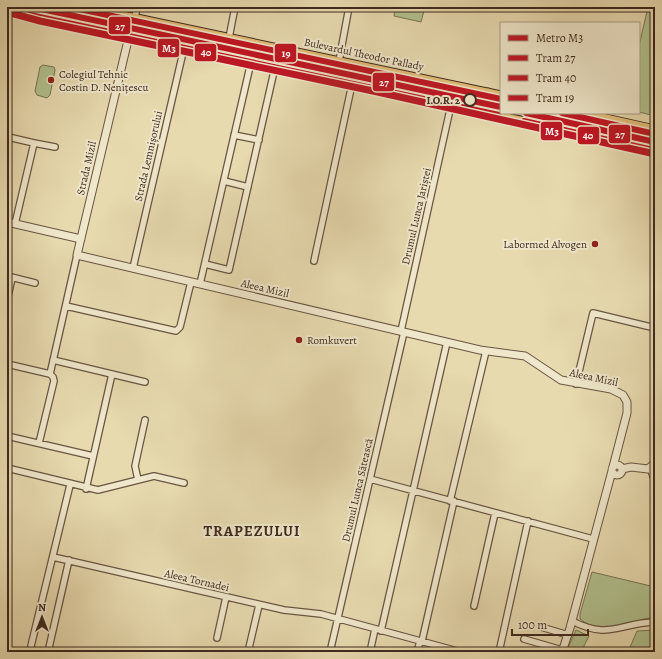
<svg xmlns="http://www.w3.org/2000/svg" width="662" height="659" viewBox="0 0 662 659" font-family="Alegreya,serif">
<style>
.green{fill:#b1c18e;stroke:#787556}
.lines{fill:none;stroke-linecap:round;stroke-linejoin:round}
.minor-casing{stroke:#695542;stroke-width:8}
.tertiary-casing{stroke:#695542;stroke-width:9}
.primary-casing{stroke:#3f291e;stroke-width:11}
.minor{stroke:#efe7cb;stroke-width:5.5}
.tertiary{stroke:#efe7cb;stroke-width:7}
.primary{stroke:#e4bd78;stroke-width:9}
.tram-1-casing{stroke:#efe7cb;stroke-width:9}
.tram-2-casing{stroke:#efe7cb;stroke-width:9}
.tram-3-casing{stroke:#efe7cb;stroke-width:9}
.tram-1{stroke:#be1622;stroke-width:6}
.tram-2{stroke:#be1622;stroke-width:6}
.tram-3{stroke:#be1622;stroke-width:6}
.metro-1-casing{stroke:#efe7cb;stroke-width:10}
.metro-1{stroke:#bc1725;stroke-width:7}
.poi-dot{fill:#8f2418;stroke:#efe7cb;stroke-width:1.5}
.stop-dot{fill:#efe7cb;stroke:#3f291e;stroke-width:2}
.labels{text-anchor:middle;stroke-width:4;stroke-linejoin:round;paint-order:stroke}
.street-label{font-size:11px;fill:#3f291e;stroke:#efe7cb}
.poi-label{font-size:11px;fill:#3f291e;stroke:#efe7cb;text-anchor:start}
.stop-label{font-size:11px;font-weight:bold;fill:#3f291e;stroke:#efe7cb;text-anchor:end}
.district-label{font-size:15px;font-weight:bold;letter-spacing:1px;fill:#3f291e;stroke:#efe7cb}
.line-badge{stroke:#efe7cb;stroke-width:1.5}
.badge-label{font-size:11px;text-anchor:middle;font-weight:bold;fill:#fff}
</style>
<rect width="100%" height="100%" fill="#e7daaf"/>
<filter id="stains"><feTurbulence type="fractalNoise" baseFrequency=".005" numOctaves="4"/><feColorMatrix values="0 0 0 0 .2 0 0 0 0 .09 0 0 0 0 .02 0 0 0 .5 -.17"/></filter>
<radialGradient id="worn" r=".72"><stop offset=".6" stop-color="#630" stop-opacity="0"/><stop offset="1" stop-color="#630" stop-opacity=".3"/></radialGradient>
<path class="green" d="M395,7h30l-4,15 -27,-6z
M648,7h7v109l-16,-4v-66z
M43,65l11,2 1,3 -5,25 -3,3 -10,-3 -2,-4 5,-24z
M592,572l63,15v30c-24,3 -53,20 -75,2v-5z
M576,630l13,6 -8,16h-15z
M655,630v22h-27l9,-21z"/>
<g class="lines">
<defs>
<path id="minor" d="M135,18l2,-11
M229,38l6,-31
M339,61l10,-54
M234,135l25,5
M7,142l1,-5 26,6 -19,81
M34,143l21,4
M224,181l24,6
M314,261l38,-177
M205,264l24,6 46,-203
M133,268l51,-220
M7,276l28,7
M200,284l51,-222
M7,301l5,-23
M66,306l110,25 4,-4 11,-45
M401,331l50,-226
M53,360l92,22
M7,364l43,10
M50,374l27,-119
M576,384l17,-71 62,15
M7,436l86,20
M39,443l15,-62 -1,-4 -3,-3
M7,468l91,22 56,-14 30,7
M650,468l5,13
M370,479l223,60
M138,480l-3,-14 10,-46
M86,489l26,-115
M450,501l36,-150
M53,557l231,53 37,4 140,38
M474,606l21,-93
M572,621c37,19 47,2 83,1
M541,627l27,8
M381,631l66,-289
M217,638l9,-41
M524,639l38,11
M422,641l32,-140
M31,646l39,-161
M48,652l21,-92
M248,652l11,-47
M330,652l74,-320
M370,652l5,-23
M417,652l3,-11
M499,652l29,-131"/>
<path id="tertiary" d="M129,36l-52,219 403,95 45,6 36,24 50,9 12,6 4,7v11l-14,54
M7,222l74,17
M612 470a5 5 0 1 1 10 0a5 5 0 1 1-10 0Z
M622,469l9,-2 17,2 7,-6
M562,652l8,-24 42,-157"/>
<path id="primary" d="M80,7l421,89
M7,10l648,140
M129,36l6,-18
M484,112l4,-19
M579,113l76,17"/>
</defs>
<use href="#minor" class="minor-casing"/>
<use href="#tertiary" class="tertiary-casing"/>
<use href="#primary" class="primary-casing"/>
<use href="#minor" class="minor"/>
<use href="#tertiary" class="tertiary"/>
<use href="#primary" class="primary"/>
<defs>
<path id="tram-1" d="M32,7l469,100
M526,113l129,29"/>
<path id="tram-2" d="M30,15l469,100
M524,121l129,29"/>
<path id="tram-3" d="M70,7l431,92
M562,113l93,21"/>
</defs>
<use href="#tram-1" class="tram-1-casing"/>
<use href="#tram-2" class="tram-2-casing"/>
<use href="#tram-3" class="tram-3-casing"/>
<use href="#tram-1" class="tram-1"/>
<use href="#tram-2" class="tram-2"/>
<use href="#tram-3" class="tram-3"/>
<defs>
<path id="metro-1" d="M7,12l33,9 333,70 282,63"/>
</defs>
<use href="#metro-1" class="metro-1-casing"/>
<use href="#metro-1" class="metro-1"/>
</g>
<g class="poi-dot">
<circle cx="51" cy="80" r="4"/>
<circle cx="595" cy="244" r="4"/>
<circle cx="299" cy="340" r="4"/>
</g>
<circle class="stop-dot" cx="470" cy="100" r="6"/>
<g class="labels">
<g class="street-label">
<text transform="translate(364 54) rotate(12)" y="4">Bulevardul Theodor Pallady</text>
<text transform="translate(148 156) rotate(-77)" y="4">Strada Lemnișorului</text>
<text transform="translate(86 168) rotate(-77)" y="4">Strada Mizil</text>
<text transform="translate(416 216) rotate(-77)" y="4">Drumul Lunca Jariștei</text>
<text transform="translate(265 288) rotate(13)" y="4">Aleea Mizil</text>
<text transform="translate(594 377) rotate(12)" y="4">Aleea Mizil</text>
<text transform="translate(357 490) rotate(-77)" y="4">Drumul Lunca Sătească</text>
<text transform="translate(197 580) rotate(13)" y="4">Aleea Tornadei</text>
</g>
<g class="poi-label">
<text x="59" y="78">Colegiul Tehnic<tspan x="59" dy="13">Costin D. Nenițescu</tspan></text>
<text x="587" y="248" text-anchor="end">Labormed Alvogen</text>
<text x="307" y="344">Romkuvert</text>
</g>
<g class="stop-label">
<text x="460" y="104">I.O.R. 2</text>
</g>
<g class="district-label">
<text x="252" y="536">TRAPEZULUI</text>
</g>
</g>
<g class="line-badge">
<rect x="108" y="16" width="23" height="19" rx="4" fill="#be1622"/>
<rect x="157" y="38" width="23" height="20" rx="4" fill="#bc1725"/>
<rect x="194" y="43" width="23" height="19" rx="4" fill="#be1622"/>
<rect x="274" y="43" width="23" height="20" rx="4" fill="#be1622"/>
<rect x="372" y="72" width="23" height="20" rx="4" fill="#be1622"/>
<rect x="540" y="121" width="23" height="20" rx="4" fill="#bc1725"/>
<rect x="608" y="124" width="23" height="20" rx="4" fill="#be1622"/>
<rect x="577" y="126" width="23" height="19" rx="4" fill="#be1622"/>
</g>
<g class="badge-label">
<text x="120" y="30">27</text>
<text x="169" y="52">M3</text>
<text x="206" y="56">40</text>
<text x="286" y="57">19</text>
<text x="384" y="86">27</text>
<text x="552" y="135">M3</text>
<text x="620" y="138">27</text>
<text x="588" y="139">40</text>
</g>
<rect width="662" height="659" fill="none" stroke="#e7daaf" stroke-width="24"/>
<rect x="8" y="8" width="646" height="643" fill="none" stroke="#3f291e" stroke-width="2"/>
<rect x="12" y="12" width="638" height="635" fill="none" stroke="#3f291e"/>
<rect x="500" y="22" width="140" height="92" fill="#efe7cb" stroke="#a99b86"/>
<rect x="508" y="35" width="20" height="6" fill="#bc1725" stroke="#a99b86"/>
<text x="536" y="42" font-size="12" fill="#3f291e">Metro M3</text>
<rect x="508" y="55" width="20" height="6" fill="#be1622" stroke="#a99b86"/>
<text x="536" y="62" font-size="12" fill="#3f291e">Tram 27</text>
<rect x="508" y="75" width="20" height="6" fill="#be1622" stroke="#a99b86"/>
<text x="536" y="82" font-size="12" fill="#3f291e">Tram 40</text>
<rect x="508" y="95" width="20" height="6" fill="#be1622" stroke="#a99b86"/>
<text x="536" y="102" font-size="12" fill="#3f291e">Tram 19</text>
<g transform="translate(42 617)" stroke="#efe7cb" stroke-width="3" paint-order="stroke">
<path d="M0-3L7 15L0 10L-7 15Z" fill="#3f291e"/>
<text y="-6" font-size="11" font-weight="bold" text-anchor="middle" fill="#3f291e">N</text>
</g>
<path d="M512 629v6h76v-6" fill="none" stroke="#3f291e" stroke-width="2"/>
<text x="518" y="629" font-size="12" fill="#3f291e" stroke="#efe7cb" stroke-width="3" paint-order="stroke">100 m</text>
<rect width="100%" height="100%" filter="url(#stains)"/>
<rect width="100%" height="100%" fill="url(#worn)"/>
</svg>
